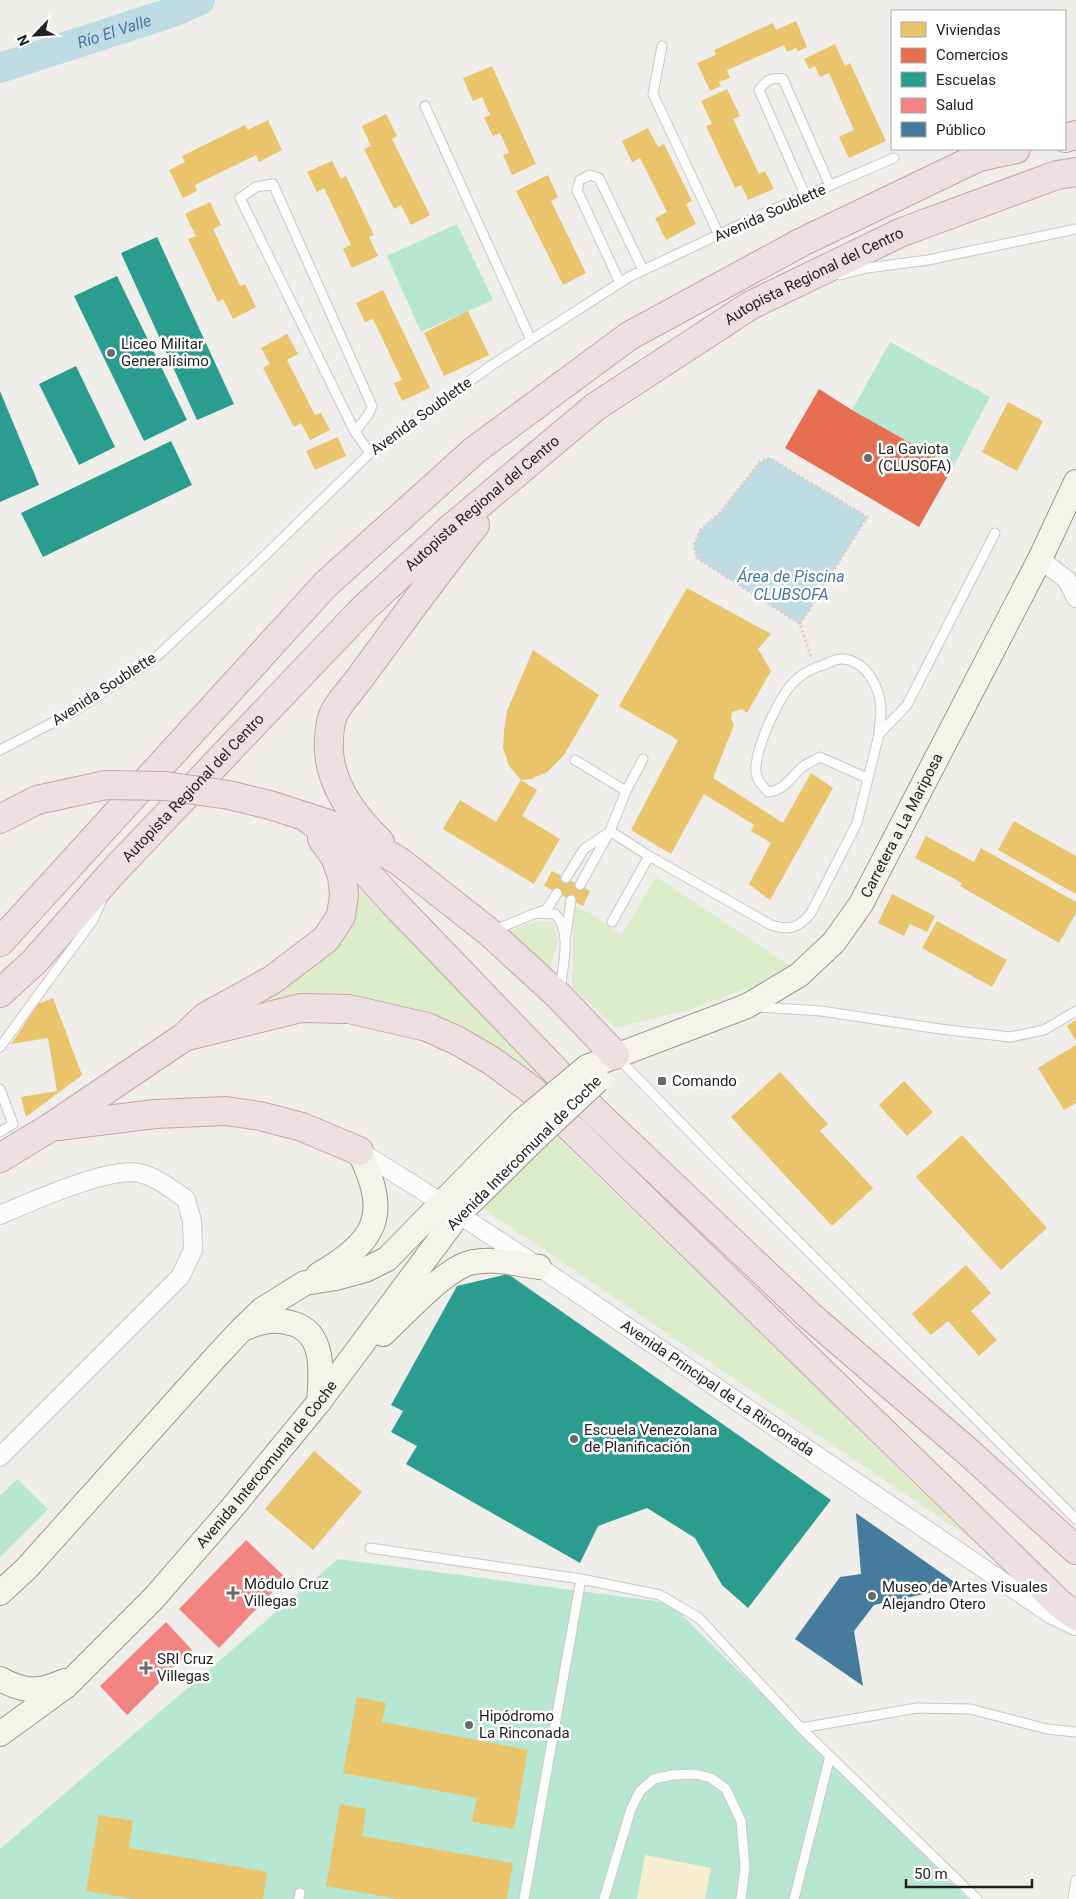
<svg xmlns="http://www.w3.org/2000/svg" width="1076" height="1899" viewBox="0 0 1076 1899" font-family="Roboto,sans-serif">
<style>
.grass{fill:#ddeccb}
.sand{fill:#f8efd0}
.pitch{fill:#b7e6d2}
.water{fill:#bfdbe3}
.homes{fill:#e9c46a}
.shops{fill:#e76f51}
.schools{fill:#2a9d8f}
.health{fill:#f28482}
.public{fill:#457b9d}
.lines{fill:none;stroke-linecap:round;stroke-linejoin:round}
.river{stroke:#bfdbe3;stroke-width:30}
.lane-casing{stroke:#c9c8c7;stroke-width:11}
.street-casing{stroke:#c9c8c7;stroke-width:20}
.secondary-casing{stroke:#999a82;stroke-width:26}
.highway-casing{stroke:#c5a2ad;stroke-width:30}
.path{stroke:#dccecd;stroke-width:3;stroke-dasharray:2.5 2.5;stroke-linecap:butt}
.lane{stroke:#fdfcfc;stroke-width:9}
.street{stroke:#fdfcfc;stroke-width:18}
.secondary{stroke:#f4f4ed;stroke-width:24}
.highway{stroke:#ece0e2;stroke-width:28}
.secondary-bridge-casing{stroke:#999a82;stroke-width:26;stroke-linecap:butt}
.highway-bridge-casing{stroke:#c5a2ad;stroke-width:30;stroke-linecap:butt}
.secondary-bridge{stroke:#f4f4ed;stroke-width:24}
.highway-bridge{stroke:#ece0e2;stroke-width:28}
.poi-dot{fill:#6a6968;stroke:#fff;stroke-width:2}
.labels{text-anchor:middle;stroke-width:5;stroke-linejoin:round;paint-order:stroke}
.street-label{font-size:15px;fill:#222;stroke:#fff}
.poi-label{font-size:15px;fill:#222;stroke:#fff;text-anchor:start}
.water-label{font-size:16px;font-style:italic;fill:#4776a2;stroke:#fff}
</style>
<rect width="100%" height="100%" fill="#f0eeeb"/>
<path class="grass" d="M348,865l198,215 -68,-42 -42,-23 -56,-13 -48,-3 -112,19 103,-63z
M656,877l140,93 -105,39 -75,19 -44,-41 2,-81 16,7 31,22z
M537,921l16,1 5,18 -9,31 -45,-38z
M554,1134l419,406 -491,-332z"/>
<path class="sand" d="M645,1855l66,13 -6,31h-68z"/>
<path class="pitch" d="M457,224l36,76 -72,32 -34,-76z
M890,342l100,55 -37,70 -101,-57z
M17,1479l31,30 -48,48v-61z
M338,1559l332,44 298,296h-263l6,-31 -66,-13 -8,44h-637v-50z"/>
<path class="water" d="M770,458l97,59 -67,107 -103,-66 -3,-13 6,-15 20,-17 40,-51z"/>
<path class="homes" d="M796,21l11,26 -9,4 -2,-3 -9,4 -3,-7 -57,25 3,8 -11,4 2,4 -11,5 -13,-28 19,-8 -2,-5 59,-27 3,7z
M835,44l10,22 5,-3 36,78 -37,17 -10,-21 15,-7 -25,-57 -9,4 -5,-11 -6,3 -5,-10z
M492,66l44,98 -24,11 -9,-20 6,-2 -9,-20 -7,3 -9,-18 6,-3 -8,-18 -9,4 -10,-23z
M727,89l13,27 -7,3 26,55 6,-3 9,18 -26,11 -7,-15 -6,3 -29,-62 6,-2 -11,-23z
M386,114l11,22 -5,3 38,76 -19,10 -10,-20 -7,4 -30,-60 7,-3 -9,-20z
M268,120l14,30 -23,12 -3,-7 -61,30 2,6 -14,7 -14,-28 16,-8 -3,-6 63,-31 3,5z
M648,128l10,19 6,-3 28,57 -6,3 10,20 -30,16 -11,-22 12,-6 -27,-54 -8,4 -10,-21z
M332,161l9,18 5,-3 28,59 -5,2 9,19 -26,12 -9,-19 8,-4 -27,-57 -7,4 -10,-20z
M548,175l10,22 -7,4 35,72 -23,12 -47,-94z
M210,202l11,23 -8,4 27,57 5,-2 11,23 -23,12 -10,-20 -5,3 -30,-63 8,-3 -11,-22z
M383,290l47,98 -28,13 -8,-18 8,-3 -29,-61 -8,3 -9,-19z
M468,311l21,44 -45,21 -20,-43z
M287,334l11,20 -11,6 28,55 6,-2 9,17 -20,10 -9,-17 -7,4 -31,-59 7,-4 -9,-16z
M1008,402l35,19 -26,50 -35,-19z
M338,437l8,19 -31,14 -9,-19z
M687,588l84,46 -13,15 13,22 -24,42 -5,-4 -10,3 -1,7 3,6 -21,53 70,45 28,-50 22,15 -63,112 -21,-16 22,-41 -20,-12 3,-6 -50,-31 -33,60 -40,-24 47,-90 -59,-34z
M533,650l66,45 -35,60 -17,17 -16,7 -10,1 16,10 -15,26 38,23 -26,45 -91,-55 17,-29 36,22 25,-42 -12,-14 -6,-18 1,-17 3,-20z
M1014,821l62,35v38l-78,-44z
M926,836l48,26 7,-14 95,54v11l-17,30 -99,-57 2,-3 -47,-25z
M552,871l38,20 -7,15 -39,-20z
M892,894l43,22 -8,16 -17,-8 -6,12 -26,-13z
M937,921l70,39 -15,27 -70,-39z
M53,998l29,77 -56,42 -5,-20 36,-6 -9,-53 -37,6 27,-40z
M1076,1020v21l-9,-15z
M1076,1045v58l-12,7 -26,-42z
M780,1072l48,52 -8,7 53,57 -41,38 -101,-109z
M904,1081l29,31 -26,24 -28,-31z
M962,1135l85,93 -46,42 -85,-93z
M966,1265l25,28 -20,18 26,29 -18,16 -31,-35 -17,14 -19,-21z
M314,1451l48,41 -49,58 -48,-41z
M357,1697l29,6 -4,19 146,28 -14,79 -42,-7 5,-24 -134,-25z
M340,1804l26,5 -4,27 151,27 -6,36h-110l-71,-13z
M99,1815l34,6 -4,27 138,24 -4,27h-129l-48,-8z"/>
<path class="shops" d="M819,389l33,21 101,57 -34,60 -134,-79z"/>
<path class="schools" d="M157,237l77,167 -37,16 -76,-167z
M117,276l70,144 -43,21 -70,-145z
M76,366l39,81 -36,18 -40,-81z
M0,391l39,94 -39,17z
M171,441l21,44 -149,72 -22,-44z
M508,1274l323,226 -83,108 -26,-23 -27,-47 -48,-30 -49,18 -18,37 -174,-99 11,-18 -26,-14 12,-21 -12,-6 66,-119z"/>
<path class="health" d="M246,1540l40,38 -67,70 -40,-39z
M166,1622l26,28 -65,65 -27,-29z"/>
<path class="public" d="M856,1513l104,73 -86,19 -20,26 9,55 -68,-47 45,-62 21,-3z"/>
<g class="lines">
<path class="river" id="s1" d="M0,68l173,-56 27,-12"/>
<defs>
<path id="lane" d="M662,46l-9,48 66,141
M425,106l106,234
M806,197l-47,-107c7,-10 12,-13 24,-11l47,107
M840,275l27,-7 61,-8 148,-31
M620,283l-43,-93 3,-10 10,-5 9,3 44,92
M355,432l13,-17 4,-9 -99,-222 -17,3 -16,11 115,234 15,21
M0,750l75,-39 78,-51 100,-93 117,-114 122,-88 137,-88 129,-61 136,-58
M575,760l51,31
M867,778l-47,-21c-7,4 -15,7 -20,12 -11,11 -16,21 -32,23 -5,-5 -11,-12 -12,-19 -2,-23 23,-78 40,-93 8,-8 20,-13 30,-16 4,-2 10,-5 15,-5 25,0 40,30 40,52 0,7 -2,15 -2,23
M610,831l39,25 122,69c18,6 28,3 40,-12l46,-90 22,-89 28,-29 88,-172
M566,878l18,-29 24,-16
M580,885l30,-54 16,-40 17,-32
M539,912l8,-3 10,-16
M612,922l37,-66
M492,931l44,-18 19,1c18,18 7,54 5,77
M566,934l5,-34
M757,1007l64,4 119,18 70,8 34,-7 32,-19
M0,1047l93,-127 8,-18
M617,1057l103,106 356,356
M0,1089l13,35 -13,8
M370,1548l211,31 79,16 39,23 102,110 176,171
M801,1728l116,-20 53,1 77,20 29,3
M299,1899l1,-6
M524,1899l57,-320
M604,1899l27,-90 9,-18 14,-12 18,-4 23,-1 16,4 15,11 15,32 4,46 -4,32
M794,1899l36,-143
M1073,1899l3,-19"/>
<g id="street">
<path d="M1040,559l27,21 9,18"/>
<path id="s2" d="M359,1151l58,36 122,80 513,348 23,11"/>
<path d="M0,1215c30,-13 108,-48 139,-42 18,4 32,16 47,26l6,22 1,29 -13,27 -180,180"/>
</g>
<g id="secondary">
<path id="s3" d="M587,1067l160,-61 52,-31 35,-33 27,-38 179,-345 36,-77"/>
<path d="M318,1275c60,-35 72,-60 41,-124"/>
<path d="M245,1328c17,-7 31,-10 49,-4 32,10 27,51 25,78"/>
<path d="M383,1334c21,-19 60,-63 86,-71 22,-6 47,1 70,4"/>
<path d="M0,1593l27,-25 188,-210 26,-28 22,-21 42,-26 31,-5 29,-8 22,-11 135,-138"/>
<path d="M0,1679c26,14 39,13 65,2"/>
<path id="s4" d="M0,1734l66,-48 88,-88 78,-90 87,-106 139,-187 79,-78"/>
</g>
<g id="highway">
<path d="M1065,138l11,-3"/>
<path d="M229,795l41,10 71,23 58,33 90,71 70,64 56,59"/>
<path d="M306,817l39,32 49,54 201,209 215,204 156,134 110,100"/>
<path d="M0,819l37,-19"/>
<path d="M380,842c-27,-26 -54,-61 -51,-102 0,-8 2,-22 6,-29 8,-14 21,-26 30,-40 36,-49 72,-99 110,-146"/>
<path d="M0,942l326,-358 149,-134 154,-114 173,-94 177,-85 37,-8"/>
<path id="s5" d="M0,993l34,-31 80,-91 249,-262 87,-80 145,-122 156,-102 151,-73 155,-57 19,-3"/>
<path d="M184,1037l117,-29 48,1 78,18 31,14 34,20 41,30 527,513 16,12"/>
<path d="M58,1126l97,-12 71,-3 34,5 42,11 57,24"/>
<path d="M0,1158l51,-31 133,-90 21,-20 67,-37 54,-41 15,-23 3,-21 -2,-19 -7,-19 -13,-18"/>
</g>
</defs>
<use href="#lane" class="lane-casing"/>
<use href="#street" class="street-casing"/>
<use href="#secondary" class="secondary-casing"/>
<use href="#highway" class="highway-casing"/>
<path class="path" d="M800,624l67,-107 -97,-59 -10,4 -40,51 -20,17 -6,15 3,13 103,66 11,33"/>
<use href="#lane" class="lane"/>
<use href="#street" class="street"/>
<use href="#secondary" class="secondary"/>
<use href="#highway" class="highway"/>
<defs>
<path id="secondary-bridge" d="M522,1121l65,-54
M537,1137l61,-57"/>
<path id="highway-bridge" d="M37,800l69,-15 59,1 64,9"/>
</defs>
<use href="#secondary-bridge" class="secondary-bridge-casing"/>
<use href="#highway-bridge" class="highway-bridge-casing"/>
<use href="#secondary-bridge" class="secondary-bridge"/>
<use href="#highway-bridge" class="highway-bridge"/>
</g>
<g class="poi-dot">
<circle cx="111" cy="353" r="5"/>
<circle cx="868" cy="458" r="5"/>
<rect x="657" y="1076" width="10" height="10" rx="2.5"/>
<circle cx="574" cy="1439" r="5"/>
<path d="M230.5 1585.5h5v5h5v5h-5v5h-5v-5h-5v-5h5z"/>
<circle cx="872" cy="1596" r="5"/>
<path d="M143.5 1660.5h5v5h5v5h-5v5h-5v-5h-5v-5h5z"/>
<circle cx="469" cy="1725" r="5"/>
</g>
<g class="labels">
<g class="street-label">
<text transform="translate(770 213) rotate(-24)" y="5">Avenida Soublette</text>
<text dy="5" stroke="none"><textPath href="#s5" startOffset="1092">Autopista Regional del Centro</textPath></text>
<text transform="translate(421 416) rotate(-36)" y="5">Avenida Soublette</text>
<text dy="5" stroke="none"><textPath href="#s5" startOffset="688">Autopista Regional del Centro</textPath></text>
<text transform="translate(104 689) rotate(-33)" y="5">Avenida Soublette</text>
<text dy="5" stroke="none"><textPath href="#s5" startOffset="282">Autopista Regional del Centro</textPath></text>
<text dy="5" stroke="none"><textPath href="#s3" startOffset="415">Carretera a La Mariposa</textPath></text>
<text transform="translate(524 1153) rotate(-45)" y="5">Avenida Intercomunal de Coche</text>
<text dy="5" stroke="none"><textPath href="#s2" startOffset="430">Avenida Principal de La Rinconada</textPath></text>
<text dy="5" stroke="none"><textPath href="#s4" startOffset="381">Avenida Intercomunal de Coche</textPath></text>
</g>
<g class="poi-label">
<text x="121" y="349">Liceo Militar<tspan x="121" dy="17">Generalísimo</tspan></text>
<text x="878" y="454">La Gaviota<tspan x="878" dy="17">(CLUSOFA)</tspan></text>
<text x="672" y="1086">Comando</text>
<text x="584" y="1435">Escuela Venezolana<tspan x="584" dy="17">de Planificación</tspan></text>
<text x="244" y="1589">Módulo Cruz<tspan x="244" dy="17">Villegas</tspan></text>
<text x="882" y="1592">Museo de Artes Visuales<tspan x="882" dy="17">Alejandro Otero</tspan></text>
<text x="157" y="1664">SRI Cruz<tspan x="157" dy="17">Villegas</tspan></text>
<text x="479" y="1721">Hipódromo<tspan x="479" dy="17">La Rinconada</tspan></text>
</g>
<g class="water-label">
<text dy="6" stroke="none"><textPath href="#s1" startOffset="120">Río El Valle</textPath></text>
<text x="791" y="582">Área de Piscina<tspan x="791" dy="18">CLUBSOFA</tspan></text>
</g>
</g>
<rect x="891" y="10" width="175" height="140" fill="#ffffff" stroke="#a7a7a7"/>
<rect x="901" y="22" width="25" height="15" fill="#e9c46a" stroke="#a7a7a7"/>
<text x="936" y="35" font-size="15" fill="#222222">Viviendas</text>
<rect x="901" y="48" width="25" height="15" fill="#e76f51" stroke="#a7a7a7"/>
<text x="936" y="60" font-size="15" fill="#222222">Comercios</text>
<rect x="901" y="72" width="25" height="15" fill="#2a9d8f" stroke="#a7a7a7"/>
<text x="936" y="85" font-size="15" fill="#222222">Escuelas</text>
<rect x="901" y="98" width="25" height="15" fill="#f28482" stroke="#a7a7a7"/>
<text x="936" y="110" font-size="15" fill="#222222">Salud</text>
<rect x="901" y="122" width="25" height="15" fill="#457b9d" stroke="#a7a7a7"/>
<text x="936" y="135" font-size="15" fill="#222222">Público</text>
<g transform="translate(35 35) rotate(245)" stroke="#ffffff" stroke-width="4" paint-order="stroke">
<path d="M0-4L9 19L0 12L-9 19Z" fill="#222222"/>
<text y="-8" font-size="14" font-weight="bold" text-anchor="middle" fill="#222222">N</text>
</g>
<path d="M906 1879v8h126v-8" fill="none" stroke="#222222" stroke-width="2.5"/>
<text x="914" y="1879" font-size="15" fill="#222222" stroke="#ffffff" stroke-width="4" paint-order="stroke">50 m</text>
</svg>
